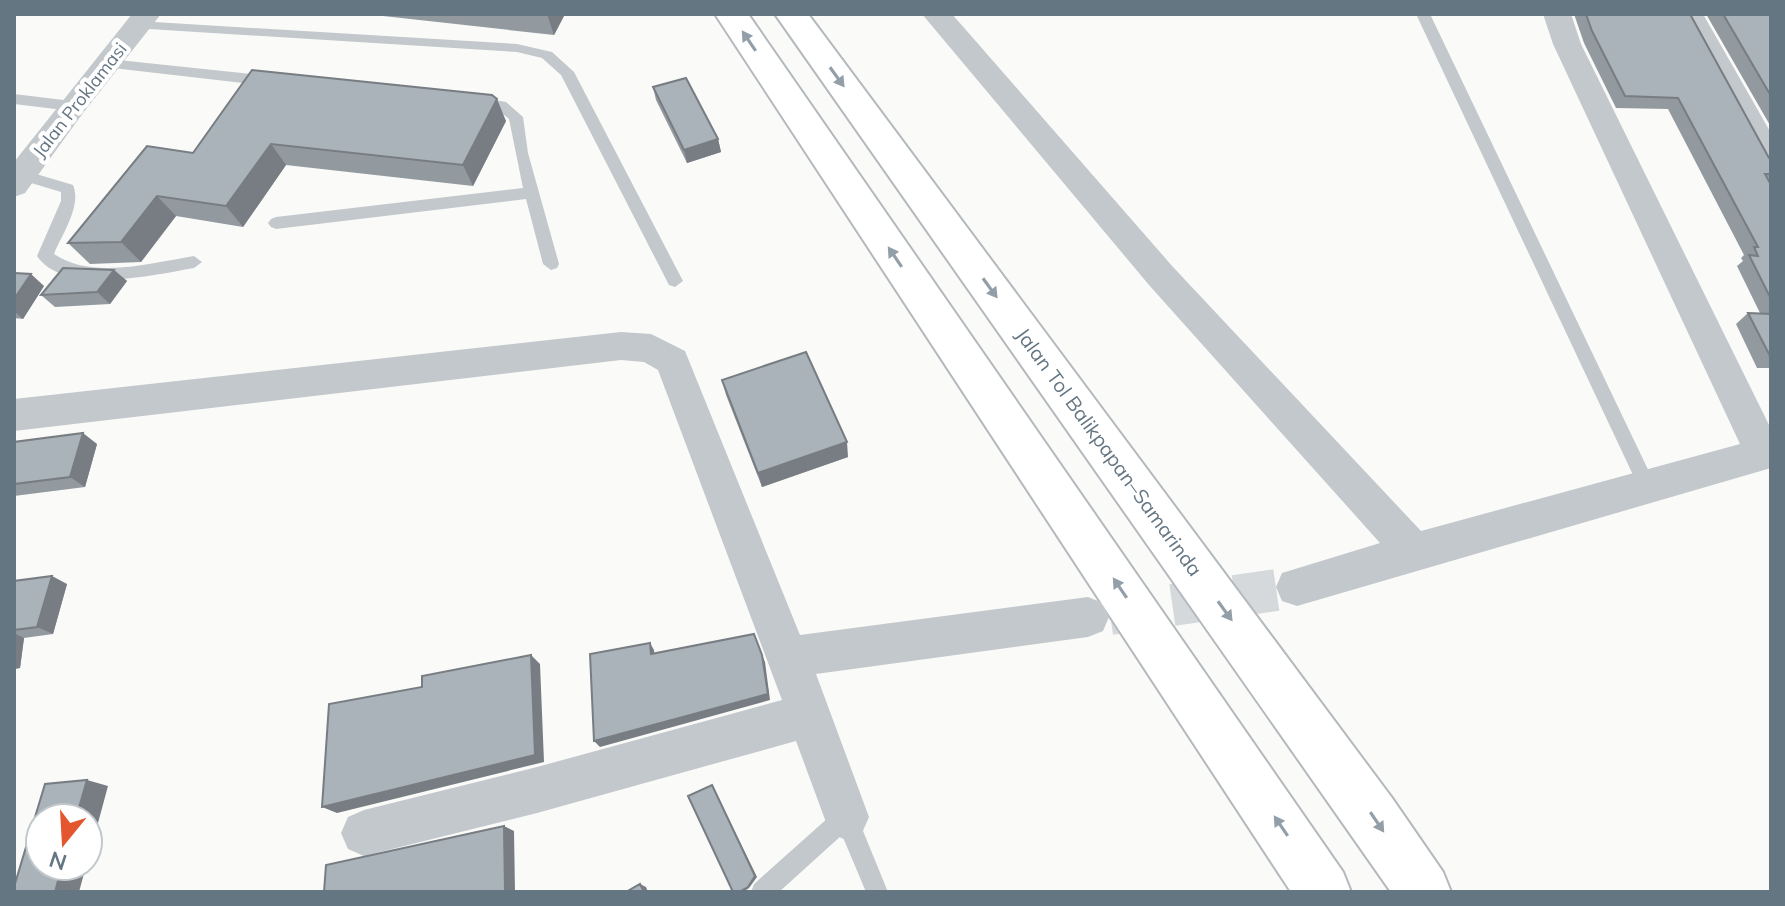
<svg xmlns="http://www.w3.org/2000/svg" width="1785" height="906" viewBox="0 0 1785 906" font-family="Mulish,sans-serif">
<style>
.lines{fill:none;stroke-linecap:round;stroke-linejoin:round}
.minor-tunnel{stroke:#d5d9db;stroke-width:42;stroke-dasharray:42 21;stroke-linecap:butt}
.motorway-casing{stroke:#b4b9bd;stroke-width:4}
.service{fill:#c3c8cc;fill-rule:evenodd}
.minor{fill:#c3c8cc;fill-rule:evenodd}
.motorway{fill:#fff;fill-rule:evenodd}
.wall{fill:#929a9f}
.shaded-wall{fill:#777d82}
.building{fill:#aab3b9;stroke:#777d82;stroke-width:2}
.oneway{fill:#939fa8}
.labels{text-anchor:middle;stroke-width:8;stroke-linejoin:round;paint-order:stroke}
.far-street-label{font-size:18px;fill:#657683;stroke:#fff}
.street-label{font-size:20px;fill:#657683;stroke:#fff}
</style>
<rect width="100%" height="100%" fill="#fafaf8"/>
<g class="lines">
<path class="minor-tunnel" d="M1110,614l187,-27"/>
<defs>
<path id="motorway" d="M715,14h33l595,858 8,20h-60z
M775,14h33l584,784 51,74 8,20h-60z"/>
</defs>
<use href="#motorway" class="motorway-casing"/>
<path class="service" d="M1416,14h14l224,468 3,6 -3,6 -6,2 -6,-2z
M138,21l379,23 35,8 22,20 109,209 -8,6 -6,-2 -108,-210 -19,-17 -25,-6 -384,-24 -2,-3z
M109,59l160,17 7,5 -7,5 -165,-19 -2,-3z
M14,94l58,7 7,5 -7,5 -58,-7z
M477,97l29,5 17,15 5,36 31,111 -2,4 -6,2 -8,-6 -17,-65 -250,30 -5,-2 -3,-4 3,-4 5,-2 247,-29 -14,-69 -12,-10 -25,-4v-6z
M23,170l50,15c9,21 -11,49 -19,69 38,26 97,9 140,2l8,6 -8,6c-40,7 -130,28 -157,-12l24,-55v-9l-43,-13 -3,-4z
M846,806l8,3 34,83h-22l-24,-57 -63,57h-28l3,-8 84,-75z"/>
<path class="minor" d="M132,14h29l-78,99 -58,80 -11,4v-35z
M922,14h30l221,253 248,264 319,-87 -187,-400 -10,-30h28l10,30 190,385v39l-474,138 -15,-5 -6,-14 6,-14 98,-30 -231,-258z
M1675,14h28l68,119v38l-11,-3z
M621,332l30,2 34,17 115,284 288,-38 15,6 6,14 -6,14 -15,6 -272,37 53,143 -7,16 -16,7 -16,-7 -34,-92 -259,72 -173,43 -16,-7 -7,-16 7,-16 16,-7 173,-43 245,-67 -124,-330 -14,-8 -23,-2 -607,71v-32z"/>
<use href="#motorway" class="motorway"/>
</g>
<path class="wall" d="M365,14h200l-11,21z
M1574,14h116l79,144h2v210h-14l-21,-44 12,-11h12l-23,-47 6,-5 -2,-3 3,-3 -76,-146 -52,-1 -32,-65z
M1706,14h65v113z
M252,70l254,51 -33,65 -187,-21 -43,62 -67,-11 -35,46 -51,2 -22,-21 125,-90z
M653,87l65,52 3,13 -34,11 -31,-63z
M114,270l13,11 -17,23 -55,3 -14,-12z
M14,273l30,13 -21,33 -9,-1z
M722,380l126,77 -86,30 -36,-92z
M14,442l83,2 -12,43 -71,9z
M14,581l53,3 -14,50 -29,4 -4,30 -6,1z"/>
<path class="shaded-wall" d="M547,14h18l-11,21z
M497,99l9,22 -33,65 -10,-21z
M718,139l3,13 -34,11 -3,-13z
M271,144l15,21 -43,62 -17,-21z
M157,196l19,20 -35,46 -20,-20z
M114,270l13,11 -17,23 -13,-12z
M31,274l13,12 -21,33 -9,-8v-12z
M83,433l14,11 -12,43 -15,-10z
M847,442l1,15 -86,30 -4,-14z
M52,576l15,8 -14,50 -16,-7z
M14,633l10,5 -4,30 -6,1z
M650,643l4,7 1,12 -4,-8z
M531,655l9,9 4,98 -207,51 -15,-6z
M762,655l3,7 5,38 -170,47 -6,-6z
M87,780l21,6 -20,74v-42h-12z
M712,785l45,92 -8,11 -6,4h-4z
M504,826l10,5 1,61h-10z
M62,866h24l-7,26h-24z
M640,884l6,3 2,5h-4z"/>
<path class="building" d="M1586,14h104l79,144h2v16h-6l6,11v114l-22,-44 9,1 -4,-9h4l-80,-149 -53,-2 -33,-65z
M1723,14h48v82z
M252,70l240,25 5,4 -34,66 -192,-21 -45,62 -69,-10 -36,46 -53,1 79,-97 46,7z
M686,78l32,61 -34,11 -31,-63z
M63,268l51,2 -17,22 -56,3z
M14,273l17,1 -17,25z
M1748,313l23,1v44z
M806,352l41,90 -89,31 -36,-93z
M83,433l-13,44 -56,7v-42z
M52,576l-15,51 -23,3v-49z
M754,634l8,21 6,39 -174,47 -4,-87 60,-11 1,11z
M531,655l4,100 -213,52 7,-103 93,-17v-11z
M87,780l-11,38h-36v48h22l-7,26h-41v-5l31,-103z
M712,785l43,91 -7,11 -9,5h-6l-45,-96z
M504,826l1,66h-181l2,-27z
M640,884l4,8h-18z"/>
<defs><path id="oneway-solid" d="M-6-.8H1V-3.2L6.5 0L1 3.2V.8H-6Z" transform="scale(2)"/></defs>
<g class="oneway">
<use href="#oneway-solid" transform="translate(749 41) rotate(-124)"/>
<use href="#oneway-solid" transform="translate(837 77) rotate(54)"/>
<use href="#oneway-solid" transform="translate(895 257) rotate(-124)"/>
<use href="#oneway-solid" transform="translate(990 288) rotate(54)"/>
<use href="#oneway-solid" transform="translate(1120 588) rotate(-124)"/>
<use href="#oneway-solid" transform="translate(1225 611) rotate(54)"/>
<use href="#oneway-solid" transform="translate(1377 822) rotate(56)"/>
<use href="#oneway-solid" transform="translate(1281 826) rotate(-124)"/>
</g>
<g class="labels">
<g class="far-street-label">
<text transform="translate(80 100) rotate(-52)" y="6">Jalan Proklamasi</text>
</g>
<g class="street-label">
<text transform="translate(1109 452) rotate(54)" y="7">Jalan Tol Balikpapan–Samarinda</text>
</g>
</g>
<rect width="1785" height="906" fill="none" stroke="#657683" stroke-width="32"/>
<g transform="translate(64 842) rotate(198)"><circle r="38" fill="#ffffff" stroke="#c1c8cd" stroke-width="2"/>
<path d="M0-6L14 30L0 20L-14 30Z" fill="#e4572e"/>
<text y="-12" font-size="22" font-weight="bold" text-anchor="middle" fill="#657683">N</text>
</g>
</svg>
